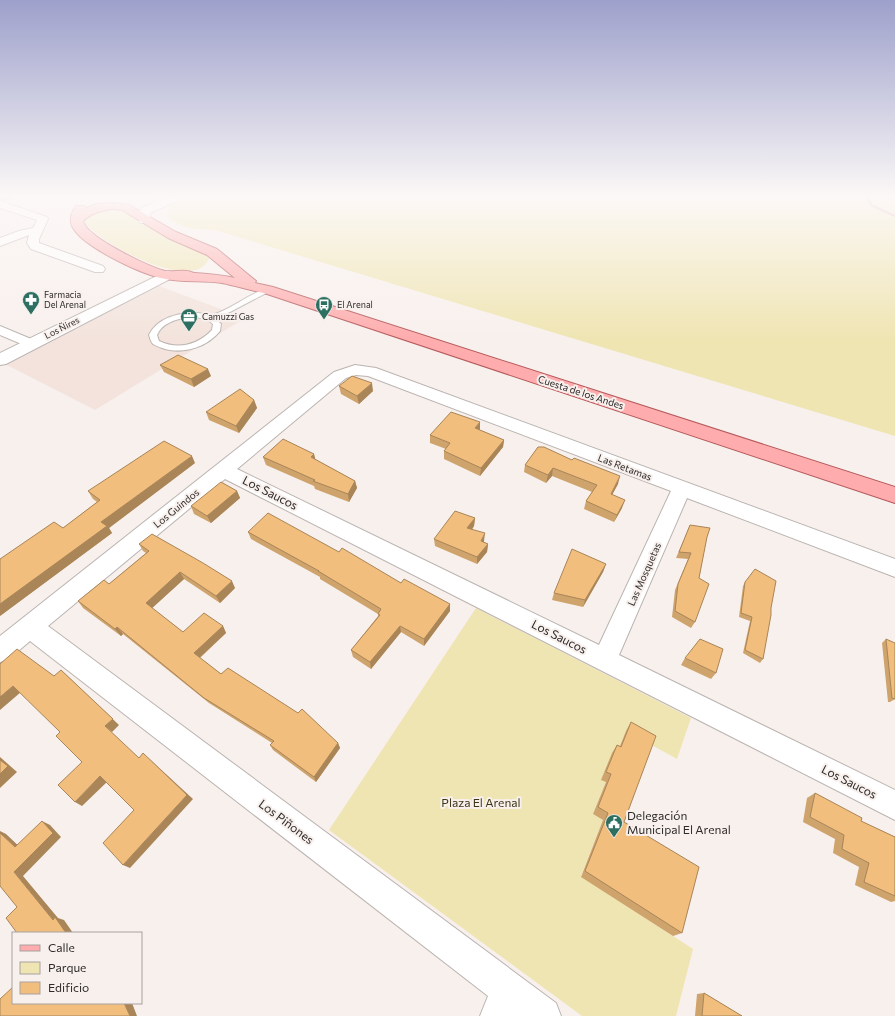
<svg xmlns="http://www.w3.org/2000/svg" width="895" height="1016" viewBox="0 0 895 1016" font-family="Commissioner,sans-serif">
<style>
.built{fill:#f3e3dc}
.green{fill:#efe5b3}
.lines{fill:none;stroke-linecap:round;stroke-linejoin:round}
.stream{fill:#ce82a0;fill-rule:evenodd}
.service-casing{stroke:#bbb4b1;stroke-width:2}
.minor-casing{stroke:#bbb4b1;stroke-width:2}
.tertiary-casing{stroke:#bbb4b1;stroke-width:2}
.secondary-casing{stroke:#bbb4b1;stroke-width:2}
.primary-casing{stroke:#b55a5c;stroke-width:2}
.service{fill:#fff;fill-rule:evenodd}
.minor{fill:#fff;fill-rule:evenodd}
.tertiary{fill:#fff;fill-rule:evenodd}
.secondary{fill:#fff;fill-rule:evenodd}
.primary{fill:#feacad;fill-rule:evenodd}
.wall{fill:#cfa36c}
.shaded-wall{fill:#a98558}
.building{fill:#f1be7e;stroke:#a98558}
.labels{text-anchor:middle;stroke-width:4;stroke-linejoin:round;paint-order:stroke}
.far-poi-label{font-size:9px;fill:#2d2a29;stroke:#f8f0ed;text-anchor:start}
.far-street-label{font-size:9px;fill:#2d2a29;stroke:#f8f0ed}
.street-label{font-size:10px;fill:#2d2a29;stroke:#f8f0ed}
.near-street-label{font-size:12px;fill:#2d2a29;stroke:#f8f0ed}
.near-park-label{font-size:12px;fill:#3d3614;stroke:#f8f0ed}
.near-poi-label{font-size:12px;fill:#2d2a29;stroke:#f8f0ed;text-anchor:start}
</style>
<rect width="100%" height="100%" fill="#f8f0ed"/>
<path class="built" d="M159,286l86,32 -150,92 -88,-45z"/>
<path class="green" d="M189,197h706v239l-680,-206c-19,-1 -32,0 -48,-13l1,-8 7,-7z
M111,209l13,2 36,23 47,21 2,4c-18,36 -109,-17 -125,-37l7,-9z
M476,608l215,110 -14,41 -51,-28 -33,83 10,6 -22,56 112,73 -17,67h-94l-253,-186z"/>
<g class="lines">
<path class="stream" d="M866,197h4l2,7 23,11v2l-25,-11z"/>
<defs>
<path id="service" d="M268,288l2,1v2l-40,21 -15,6 6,6 -1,7c-13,16 -35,23 -55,18 -3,-1 -9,-3 -12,-5 -2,-2 -3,-6 -4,-9 8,-17 30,-23 48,-22 5,0 11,3 15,2 20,-6 36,-21 56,-27zM186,317c10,0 19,0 27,7l-1,6c-14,15 -34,20 -53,11l-2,-6c5,-12 18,-15 29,-18z"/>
<path id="minor" d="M0,201l47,16 1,2 -9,20v4l64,23 2,3 -2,3h-8l-64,-23 -4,-6 2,-8 -29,11v-8l19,-7 14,-3 4,-8 -37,-12z
M0,326l36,15 2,3 -2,3 -5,1 -31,-13z
M355,365l21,3 519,191v18l-208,-79 -68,157 276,135v30l-670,-341 -177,147 508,377 5,13h-81l8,-20 -458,-355 -21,18 -9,3v-26l334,-264zM356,375l12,1 303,115 -72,154 -362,-176 109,-91z"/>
<path id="tertiary" d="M167,271l5,1 2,3 -2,3 -166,86 -6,1v-12z"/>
<path id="secondary" d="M168,197h16l-2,2 -32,14v7l-2,3h-8l-3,-8 4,-7 5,-2z"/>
<path id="primary" d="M112,203l17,2 47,27 41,17 39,32 -1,2 18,4 622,200v16l-631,-210c-14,-3 -28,-7 -42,-10 -21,-3 -41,0 -61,-5 -22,-5 -80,-32 -89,-52 -3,-7 0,-15 4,-20h8l2,2 11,-4zM112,209l10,1 46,28 39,17 28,23c-13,-3 -26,-4 -40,-5 -3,0 -5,-2 -8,-2 -7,-1 -14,1 -22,0 -16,-4 -79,-34 -82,-50 8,-8 18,-10 29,-12z"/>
</defs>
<use href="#service" class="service-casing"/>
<use href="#minor" class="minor-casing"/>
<use href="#tertiary" class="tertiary-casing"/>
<use href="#secondary" class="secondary-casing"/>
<use href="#primary" class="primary-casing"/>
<use href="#service" class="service"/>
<use href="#minor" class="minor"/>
<use href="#tertiary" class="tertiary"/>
<use href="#secondary" class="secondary"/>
<use href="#primary" class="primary"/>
</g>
<path class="wall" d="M0,197h17l-13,4 -4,-1z
M160,365l51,11 -17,11 -30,-15z
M339,386l34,5 -14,13 -18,-10z
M254,400l3,8 -18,25 -30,-13 -3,-8z
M480,430l24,10 -1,7 -23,29 -36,-17v-8l2,-2 -16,-6v-8z
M538,447l80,37 -6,11 10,13 -8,14 -30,-13 2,-8 6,-9 -40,-16 -6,7 -22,-11 1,-7z
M314,454l1,5 40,22 2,7 -8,14 -34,-13 -1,-3 -48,-21 -3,-8z
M195,463l-86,65 3,5 -112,83 63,-88 34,-26 -4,-3 -5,-8z
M237,491l3,7 -29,25 -17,-9 -3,-8z
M475,518l-1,8 -2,4 12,11v1l4,2 -1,8 -10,12 -42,-18 -1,-7z
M690,525l17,12 -8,41 -4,44 -4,6 -19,-11 3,-27 13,-31 -12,-1z
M248,532l91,20 62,31 49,21v7l-26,35 -23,-14 -30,37 -18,-12 -2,-7 27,-34v-2l-58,-35v-2l-69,-38z
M139,544l96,44 -15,15 -36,-24 -32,29 31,24 40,-6 3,7 -26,25 21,16 117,69 2,5 -24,34 -43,-32 -3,-5 2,-2 -63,-40 -86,-69 -2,2 -38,-28 -5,-7 31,-17 37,-31 -3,-2z
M606,564l-3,8 -20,35 -31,-7 2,-7z
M745,582l26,26 -8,51 -3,4 -17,-10 7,-32 -11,-4 4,-31z
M886,639l9,60 -5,3h-2l-6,-59z
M685,658l31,15 -5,6 -30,-14z
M631,722l-7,100 58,111 -9,3 -92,-59 22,-57 -10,-6 13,-32 -5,-2 11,-27 5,-8 3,1 6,-15z
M815,793l46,28 34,16v64l-4,1 -36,-17 4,-18 -26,-14 2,-14 -32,-17 4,-24z
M704,993l38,23h-47l2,-22z"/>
<path class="shaded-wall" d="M2,197h15l-13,4z
M208,369l3,7 -17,11 -3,-8z
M372,383l1,8 -14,13 -2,-8z
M254,400l3,8 -18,25 -3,-7z
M480,422v8l-5,-2z
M504,440l-1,7 -23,29 1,-8z
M314,454l2,8 -5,-5z
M192,456l3,7 -86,65 3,5 -112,83v-12l101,-82z
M553,468l-1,8 -6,7 2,-8z
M620,476l-2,8 -10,18 3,-8z
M355,481l2,7 -8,14 -1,-8z
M237,491l3,7 -29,25 -4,-7z
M625,500l-3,8 -8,14 3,-7z
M475,518l-1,8 -7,10v-8z
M485,533l-1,8 -3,8v-8z
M488,544l-1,8 -10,12v-7z
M606,564l-3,8 -20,35 2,-7z
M180,572l4,7 -34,31 -4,-7z
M232,581l3,7 -15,15 -4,-7z
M450,604v7l-26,35v-7z
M223,626l3,7 -28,26 -4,-6z
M400,626l1,6 -30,37 -1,-7z
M117,627l6,7 -2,2 -6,-7z
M61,670l58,55 -7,7 -7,-6z
M13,686l8,6 -21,18v-13z
M338,743l2,5 -24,34 -2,-5z
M143,753l50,46 -63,69 -7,-3 64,-70z
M0,757l17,15 -17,16z
M100,776l8,5 -26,25 -7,-4z
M42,821l8,4 11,12 -38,39 35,42 6,2 9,13h-7l-13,-13 -39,-48z
M0,831l6,3 18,17 -9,-4 -15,-14z
M124,1003h8l5,13h-7z"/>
<path class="building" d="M178,355l30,14 -17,10 -31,-14z
M352,376l20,7 -15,13 -18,-10z
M240,389l14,11 -18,26 -30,-14z
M451,412l29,10 -5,6 29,12 -23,28 -37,-17 6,-8 -20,-8z
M283,439l31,15 -3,3 44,24 -7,13 -35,-13 2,-1 -52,-23z
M164,441l28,15 -91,66 6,4 -107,78v-45l54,-37 9,6 37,-28 -12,-9z
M538,447h6l28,13 2,-2 46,18 -9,18 14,6 -8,15 -31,-14 11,-16 -44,-17 -5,7 -23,-10z
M221,482l16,9 -30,25 -16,-10z
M455,511l20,7 -8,10 18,5 -4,8 7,3 -11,13 -43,-18z
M268,513l71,39 3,-4 59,35 3,-4 46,25 -26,35 -24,-13 -30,36 -19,-12 29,-35 -2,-1 3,-5 -63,-38h1l-71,-39z
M690,525l20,3 -3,9 -8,41 10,6 -14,38 -20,-11 3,-27 13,-31 -12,-1z
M152,534l51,29 29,18 -16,15 -36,-24 -34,31 37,29 21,-19 19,13 -29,27 27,21 7,-6 70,45 4,-4 36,34 -24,34 -44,-32 4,-4 -70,-43 -87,-71 -2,2 -37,-28 26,-21 5,4 40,-33 -10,-7z
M572,549l34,15 -21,36 -31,-7z
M755,569l21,12 -5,27v7l-8,44 -18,-9 7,-33 -11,-4 4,-31z
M700,639l23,10 -7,24 -31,-15z
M886,639l9,4v56l-3,-1z
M17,649l37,27 7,-6 52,49 -8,7 34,32 4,-5 44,42 -64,70 -20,-22 31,-33 -34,-34 -25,26 -17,-17 24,-23 -26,-26 4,-4 -47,-46 -13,11v-33z
M631,722l25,14 -32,86 75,45 -17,66 -97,-62 23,-58 -10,-6 13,-33 -5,-2 11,-27 4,2z
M0,760l8,6 -8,8z
M815,793l47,25 -1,3 34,16v59l-31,-14 5,-19 -27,-14 2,-14 -34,-18z
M42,821l11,12 -39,39 39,48 2,-3 11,16h-49l-11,-15 11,-11 -17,-21v-53l15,14z
M13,987v16h111l6,13h-130v-17z
M704,993l38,23h-40z"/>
<linearGradient id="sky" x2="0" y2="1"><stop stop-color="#9da0cb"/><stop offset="0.58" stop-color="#fcf8f7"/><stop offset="1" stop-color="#fcf8f7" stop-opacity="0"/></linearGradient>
<rect width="895" height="339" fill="url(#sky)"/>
<defs>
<symbol id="pharmacy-pin" viewBox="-11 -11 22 30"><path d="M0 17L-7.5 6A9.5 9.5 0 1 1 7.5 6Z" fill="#2d7061" stroke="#f8f0ed"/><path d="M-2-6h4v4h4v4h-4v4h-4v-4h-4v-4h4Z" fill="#fff"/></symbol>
<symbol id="bus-pin" viewBox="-11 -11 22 30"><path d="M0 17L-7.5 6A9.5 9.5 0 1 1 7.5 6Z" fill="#2d7061" stroke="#f8f0ed"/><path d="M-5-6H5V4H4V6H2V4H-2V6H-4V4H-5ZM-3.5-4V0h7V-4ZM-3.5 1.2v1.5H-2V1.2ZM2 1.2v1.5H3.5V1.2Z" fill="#fff"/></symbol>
<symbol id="office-pin" viewBox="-11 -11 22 30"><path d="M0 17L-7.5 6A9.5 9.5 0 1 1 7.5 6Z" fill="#2d7061" stroke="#f8f0ed"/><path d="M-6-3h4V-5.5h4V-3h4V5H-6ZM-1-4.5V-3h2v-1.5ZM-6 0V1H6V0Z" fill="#fff"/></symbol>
<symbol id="civic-pin" viewBox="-11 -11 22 30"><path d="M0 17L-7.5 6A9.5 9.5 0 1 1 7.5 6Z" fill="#2d7061" stroke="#f8f0ed"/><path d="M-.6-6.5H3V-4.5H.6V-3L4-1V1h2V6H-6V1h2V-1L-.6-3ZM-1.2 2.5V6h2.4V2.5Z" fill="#fff"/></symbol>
</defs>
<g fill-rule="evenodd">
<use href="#pharmacy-pin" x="21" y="290" width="20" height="27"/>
<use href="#bus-pin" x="314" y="295" width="20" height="27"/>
<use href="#office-pin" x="179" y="307" width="20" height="27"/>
<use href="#civic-pin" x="604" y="813" width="20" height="27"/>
</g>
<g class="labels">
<g class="far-poi-label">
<text x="44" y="298">Farmacia<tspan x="44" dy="10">Del Arenal</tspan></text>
<text x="337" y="308">El Arenal</text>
<text x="202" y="320">Camuzzi Gas</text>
</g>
<g class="far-street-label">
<text transform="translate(62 328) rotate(-27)" y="3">Los Ñires</text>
</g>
<g class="street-label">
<text transform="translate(581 392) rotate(18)" y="4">Cuesta de los Andes</text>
<text transform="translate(625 467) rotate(21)" y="4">Las Retamas</text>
<text transform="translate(176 508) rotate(-39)" y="4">Los Guindos</text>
<text transform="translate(644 574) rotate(-66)" y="4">Las Mosquetas</text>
</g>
<g class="near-street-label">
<text transform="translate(270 493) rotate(27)" y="4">Los Saucos</text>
<text transform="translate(559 637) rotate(27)" y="4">Los Saucos</text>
<text transform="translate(849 782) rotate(27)" y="4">Los Saucos</text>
<text transform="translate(286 822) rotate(37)" y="4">Los Piñones</text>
</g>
<g class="near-park-label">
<text x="481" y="807">Plaza El Arenal</text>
</g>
<g class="near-poi-label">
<text x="627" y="820">Delegación<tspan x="627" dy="14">Municipal El Arenal</tspan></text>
</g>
</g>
<rect x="12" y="932" width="130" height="72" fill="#f8f0ed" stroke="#a7a19f"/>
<rect x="20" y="945" width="20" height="6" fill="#feacad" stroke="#a7a19f"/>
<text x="48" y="952" font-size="12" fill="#2d2a29">Calle</text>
<rect x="20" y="962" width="20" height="12" fill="#efe5b3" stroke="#a7a19f"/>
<text x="48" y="972" font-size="12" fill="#2d2a29">Parque</text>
<rect x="20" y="982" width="20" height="12" fill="#f1be7e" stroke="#a7a19f"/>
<text x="48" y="992" font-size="12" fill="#2d2a29">Edificio</text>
</svg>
